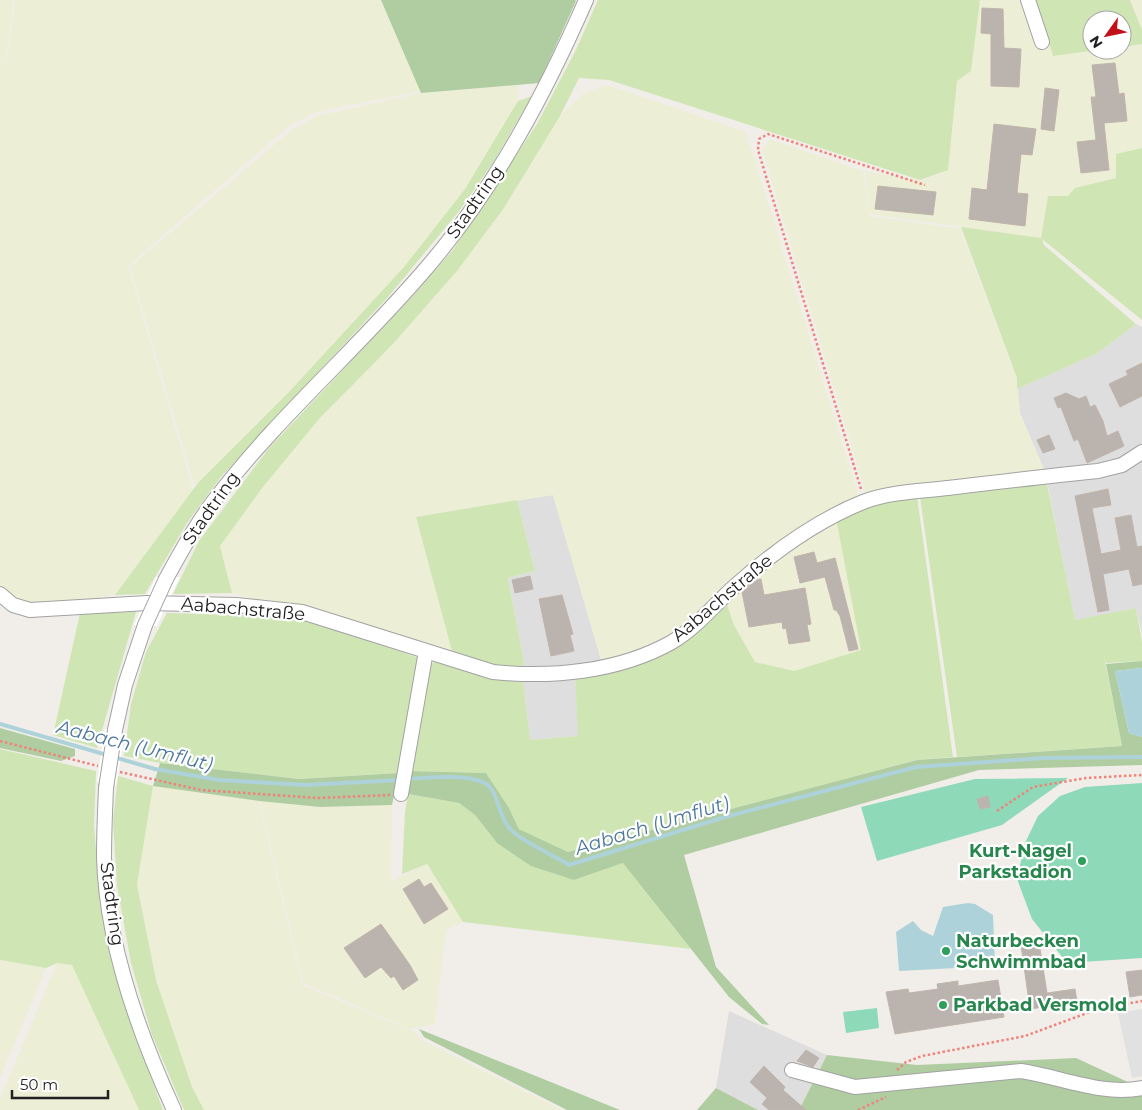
<svg xmlns="http://www.w3.org/2000/svg" width="1142" height="1110" viewBox="0 0 1142 1110" font-family="Montserrat,sans-serif">
<style>
.residential{fill:#dfdede}
.farmland{fill:#edeed6}
.grass{fill:#cfe6b4}
.forest{fill:#b0cda1}
.pitch{fill:#8ed9b8}
.parking{fill:#e1e1e1}
.water{fill:#add2da}
.pier{fill:#fff}
.lines{fill:none;stroke-linecap:round;stroke-linejoin:round}
.stream{stroke:#add2da;stroke-width:4}
.building{fill:#bab3ae;stroke:#c1b5ac}
.minor-casing{stroke:#a2a2a2;stroke-width:16}
.path{stroke:#ef827b;stroke-width:2.5;stroke-dasharray:2.5 2.5;stroke-linecap:butt}
.minor{stroke:#fff;stroke-width:14}
.minor-bridge-casing{stroke:#a2a2a2;stroke-width:16;stroke-linecap:butt}
.minor-bridge{stroke:#fff;stroke-width:14}
.leisure-dot{fill:#2e9e5b;stroke:#fff;stroke-width:2}
.labels{text-anchor:middle;stroke-width:4.5;stroke-linejoin:round;paint-order:stroke}
.street-label{font-size:18px;fill:#212121;stroke:#fff}
.leisure-label{font-size:18px;font-weight:bold;fill:#27864d;stroke:#fff;text-anchor:start}
.water-label{font-size:19px;font-style:italic;fill:#4d789c;stroke:#fff}
</style>
<rect width="100%" height="100%" fill="#f1eee9"/>
<path class="residential" d="M1136,324l6,3v308l-6,-27 -61,13 -30,-149 -25,-59 -3,-24 81,-36z
M553,495l49,168 -80,7 2,-7 -16,-85 27,-7 -18,-71z
M575,676l4,60 -49,4 -7,-60z
M729,1011l98,44 -28,55h-41l-42,-22z"/>
<path class="farmland" d="M0,0h13l-6,54 -7,6z
M15,0h366l40,91 -105,21 -26,13 -162,141 65,224 -78,105 -66,10 -21,-1 -12,-5 -16,-11v-527l8,-7z
M980,0h53l21,56 44,-6h24v-3l20,-3v104l-26,6v24l-41,10 -34,50 -172,-24 -4,-43 57,10 26,-11 9,-89 14,-10z
M1130,0h12v30z
M519,85l-1,16 -53,88 -61,78 -115,125 -91,91 -4,1 -64,-217 163,-138 24,-13 104,-23z
M607,85l139,47 113,365 -204,150 -53,16 -49,-168 -137,22 37,138 -221,-62 -12,-47 43,-59 56,-68 73,-74 65,-74 47,-63 56,-92 24,-23z
M770,139l93,32 6,45 91,13 57,149 3,35 25,59 -178,25 -105,-348z
M836,518l26,132 -68,21 -39,-9 -21,-37 -9,-26 60,-48z
M153,786l106,15 43,184 113,47 6,8 141,70h-358l-12,-23 -36,-107 -19,-95z
M260,801l60,6 72,-2 -1,77 35,-18 37,58 -17,8 -11,94 -25,5 -107,-46z
M0,960l46,8 -46,110z
M57,963l15,2 67,145h-139v-11z"/>
<path class="grass" d="M598,0h382l-9,71 -14,10 -9,89 -28,10 -311,-100 -30,-2 -19,38 -56,92 -47,63 -65,74 -73,74 -56,68 -43,59 12,47 -59,1 26,-53 70,-93 143,-151 41,-47 84,-126 38,-72z
M1036,0h94l12,30v14l-20,3v-27h-30v30h6l-45,6z
M532,96l-38,65 -34,49 -72,87 -168,181 -33,45 -42,71 -30,1 83,-112 91,-91 115,-125 61,-78 53,-88z
M1142,148v172l-100,-81 2,6 92,79 -38,29 -81,36v-11l-56,-151 80,11 7,-42h20l7,-8 41,-10v-24z
M1047,484l28,136 61,-12 6,34v19l-36,2 -2,-7 18,90 -165,11 -37,-260z
M917,496l36,261 -36,3 -349,92 -49,-23 -10,-21 -23,-35 -76,-2 17,-106 14,-5 82,20 7,60 48,-4 -3,-60 56,-14 94,-63 9,26 21,37 39,9 67,-21 -25,-132 41,-15z
M517,500l18,71 -27,7 16,85 -2,7 -19,-1 -50,-14 -37,-138z
M136,612l-39,136 -44,-13 27,-122z
M167,613l137,4 117,42 -22,114 -100,6 -139,-16 -36,-7 7,-52 15,-52z
M0,749l96,22 -2,54 6,79 26,104 37,102h-24l-67,-145 -15,-2 -11,5 -46,-8z
M118,776l35,10 -16,99 19,95 36,107 12,23h-20l-32,-75 -21,-72 -14,-77 -4,-65z
M408,794l51,9 16,12 22,28 77,37 49,-17 68,86 -228,-27 -36,-58 -25,10 3,-62z"/>
<path class="forest" d="M381,0h194l1,1 -37,82 -118,10z
M1142,661v7l-27,3 14,62 13,4v28l-163,5 -295,85 32,112 53,58 -7,-1 -33,-27 -106,-134 -49,17 -43,-14 -34,-23 -22,-28 -16,-12 -51,-9 2,-23 76,2 23,35 10,21 49,23 349,-92 205,-14 -16,-82z
M0,728l75,21v7l-14,5 -61,-13z
M160,763l139,16 100,-6 -7,32 -72,2 -61,-6 -106,-15z
M419,1029l201,81h-53l-143,-73z
M827,1055l90,10 159,-7 54,25 12,-2v29h-343z
M716,1088l42,22h-61z"/>
<path class="pitch" d="M1068,778l-66,47 -125,36 -16,-54 114,-28z
M1142,783v175l-75,5 -35,-44 -15,-40 8,-36 13,-27 22,-20 25,-9z
M877,1008l2,20 -33,5 -3,-21z"/>
<path class="parking" d="M1142,1009v67l-10,2 -14,-65z"/>
<path class="water" d="M1142,668v69l-13,-4 -14,-62z
M968,903l7,1 18,11 2,51 -96,5 -3,-39 17,-11 8,9 12,6 10,-29z"/>
<path class="pier" d="M156,577h24l-23,49 -23,-1z
M105,729l20,5 -9,51 -19,-4z"/>
<g class="lines">
<path class="stream" d="M0,724l155,45 64,11 87,5 94,-5
M407,779c20,-1 69,-7 83,8 8,9 9,29 20,42 9,11 45,27 59,36l156,-48 191,-50 127,-9 99,-1"/>
</g>
<path class="building" d="M982,8l21,1 1,39 17,1 -2,38 -28,-1v-52l-10,-1z
M1115,63l4,31 5,-1 3,28 -23,2 5,47 -28,3 -4,-31 19,-2 -5,-43h5l-4,-32z
M1045,88l14,2 -5,41 -13,-2z
M994,124l42,5 -4,26 -11,-1 -4,39 11,1 -3,32 -56,-7 3,-31 15,2z
M878,186l58,6 -3,23 -58,-6z
M1142,363v33l-22,11 -11,-23 19,-9 -2,-4z
M1066,393l13,6 7,-3 4,11 5,-2 8,16 4,15 11,-5 6,15 -37,17 -9,-24 -4,2 -13,-34 -3,1 -4,-10z
M1049,435l6,14 -12,4 -6,-13z
M1108,489l3,16 -19,3 9,46 20,-4 -6,-32 16,-3 6,32 5,-1v38l-9,2 -4,-17 -26,5 6,36 -11,2 -23,-116z
M814,552l3,11 18,-5 23,91 -9,2 -9,-35 -4,-6h-2l-9,-33 -25,6 -6,-26z
M530,576l3,13 -18,4 -3,-13z
M761,579l3,16 41,-7 6,36 -4,1 3,16 -21,3 -3,-16 -3,1 -1,-7 -33,5 -7,-35 13,-12z
M562,595l11,39 -3,1 4,16 -23,5 -12,-57z
M988,796l2,11 -10,2 -3,-10z
M419,879l5,8 7,-4 17,26 -24,15 -21,-35z
M381,924l29,41 8,15 -15,10 -9,-14 -3,2 -10,-11 -16,11 -21,-30z
M1039,942l8,51 28,-4 2,13 -47,7 -9,-64z
M1142,970v25l-12,2 -4,-25z
M998,980l6,37 -109,17 -9,-42 22,-3 1,4 29,-4 -1,-5 21,-3v5z
M806,1050l13,8 -6,9 -16,-6z
M764,1066l21,21 -2,3 23,20h-37l-7,-6 5,-6 -17,-16z"/>
<g class="lines">
<defs>
<path id="minor" d="M1028,0l14,42
M166,579c14,-26 29,-53 47,-77 64,-85 147,-155 216,-237 67,-79 116,-171 157,-265
M0,594l13,11 17,5 117,-7 89,2 66,7 191,60c59,6 126,0 179,-30 24,-14 42,-37 62,-55 38,-34 82,-66 129,-85 26,-10 58,-11 85,-14 50,-6 100,-12 150,-17l24,-6 20,-13
M115,730l10,-45 20,-60
M106,788c-1,23 -2,46 -2,69 2,84 35,177 70,253
M401,794l25,-143
M792,1070l63,17 166,-16c40,6 81,25 121,17"/>
</defs>
<use href="#minor" class="minor-casing"/>
<path class="path" d="M861,489l-103,-339 1,-11 9,-5 157,51
M0,741l98,25
M120,772l81,18 117,8 72,-3
M997,811l36,-24 53,-9 56,-3
M897,1070l9,-8 16,-6 103,-20 73,-27 44,-8
M858,1110l28,-13"/>
<use href="#minor" class="minor"/>
<defs>
<path id="minor-bridge" d="M145,625l21,-46
M106,788l9,-58"/>
</defs>
<use href="#minor-bridge" class="minor-bridge-casing"/>
<use href="#minor-bridge" class="minor-bridge"/>
</g>
<g class="leisure-dot">
<circle cx="1082" cy="861" r="5"/>
<circle cx="946" cy="951" r="5"/>
<circle cx="943" cy="1005" r="5"/>
</g>
<g class="labels">
<g class="street-label">
<text transform="translate(475 202) rotate(-55)" y="6">Stadtring</text>
<text transform="translate(211 508) rotate(-55)" y="6">Stadtring</text>
<text transform="translate(722 598) rotate(-40)" y="6">Aabachstraße</text>
<text transform="translate(243 609) rotate(5)" y="6">Aabachstraße</text>
<text transform="translate(112 904) rotate(82)" y="6">Stadtring</text>
</g>
<g class="leisure-label">
<text x="1072" y="857" text-anchor="end">Kurt-Nagel<tspan x="1072" dy="21">Parkstadion</tspan></text>
<text x="956" y="947">Naturbecken<tspan x="956" dy="21">Schwimmbad</tspan></text>
<text x="953" y="1011">Parkbad Versmold</text>
</g>
<g class="water-label">
<text transform="translate(135 745) rotate(14)" y="7">Aabach (Umflut)</text>
<text transform="translate(652 825) rotate(-17)" y="7">Aabach (Umflut)</text>
</g>
</g>
<g transform="translate(1107 35) rotate(237)"><circle r="24" fill="#ffffff" stroke="#a6a6a6"/>
<path d="M0-4L9 19L0 12L-9 19Z" fill="#c21019"/>
<text y="-8" font-size="14" font-weight="bold" text-anchor="middle" fill="#212121">N</text>
</g>
<path d="M12 1090v8h96v-8" fill="none" stroke="#212121" stroke-width="2.5"/>
<text x="20" y="1090" font-size="15" fill="#212121" stroke="#ffffff" stroke-width="4" paint-order="stroke">50 m</text>
</svg>
